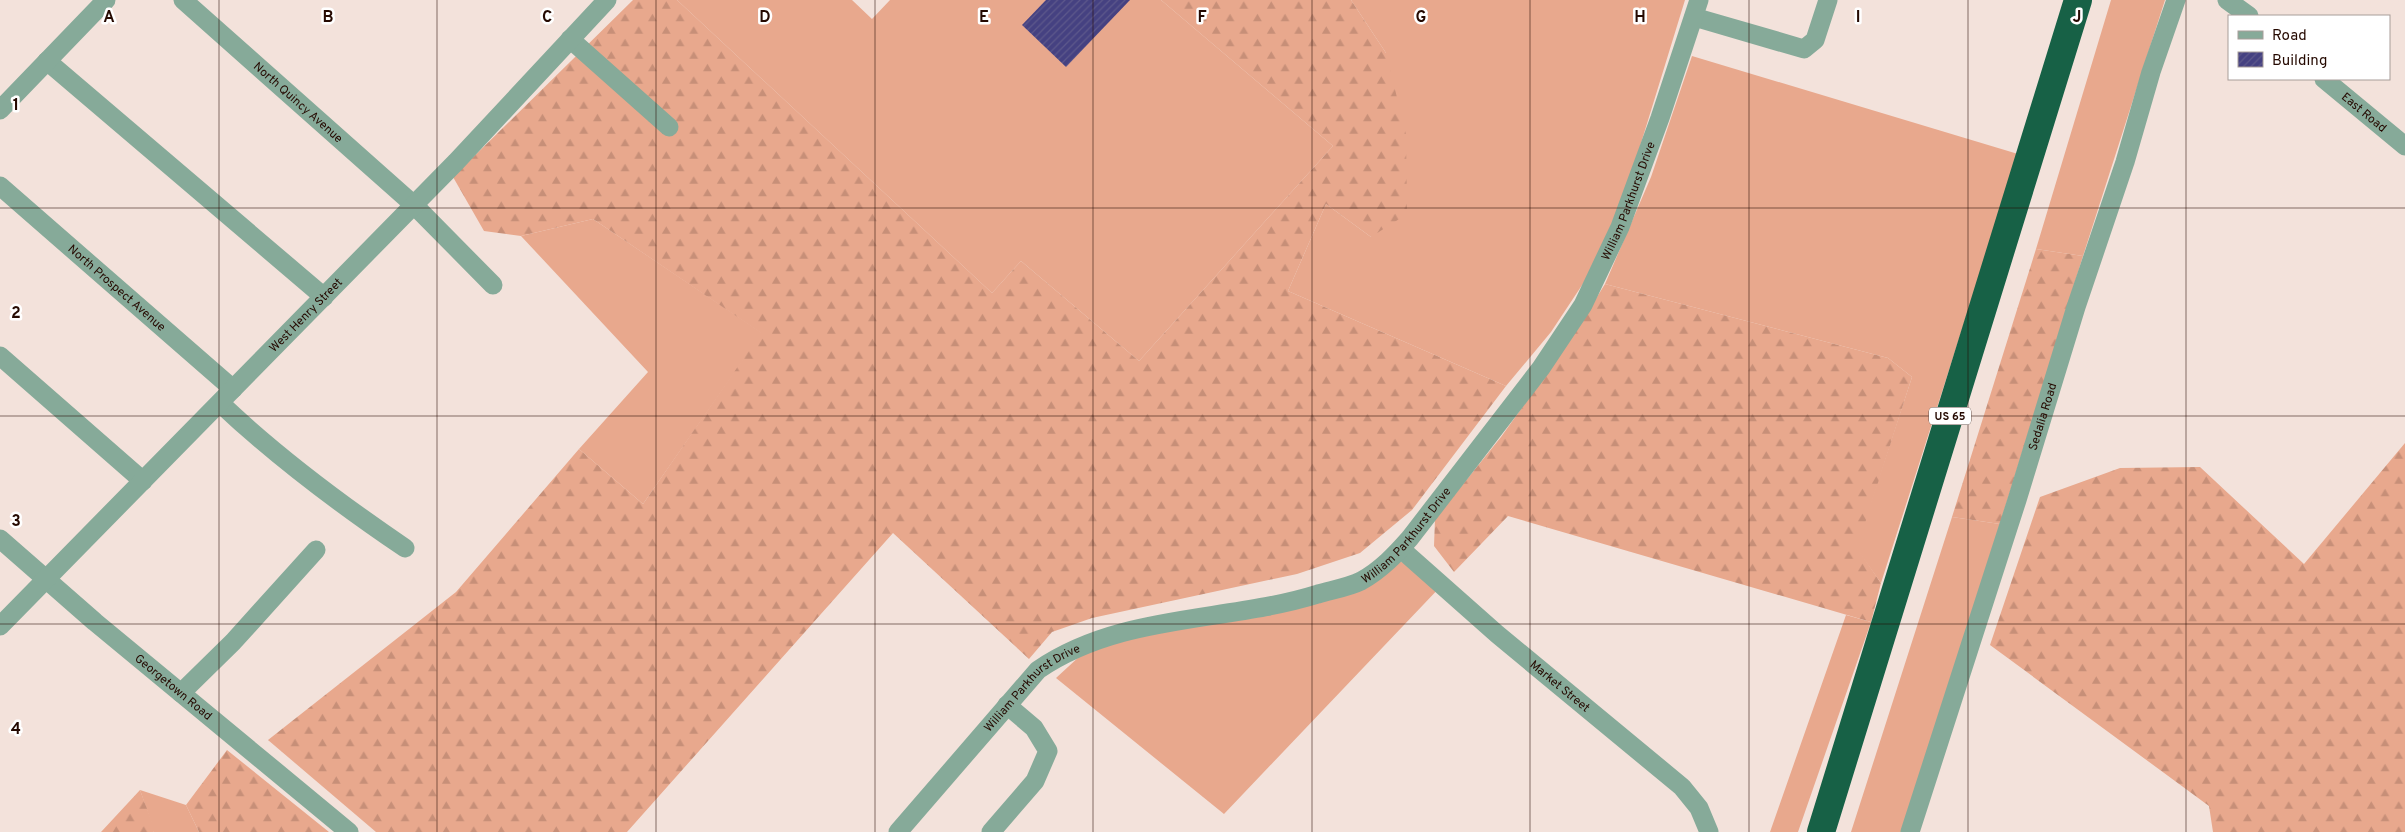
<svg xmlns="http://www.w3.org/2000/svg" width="2405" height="832" viewBox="0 0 2405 832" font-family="Overpass,sans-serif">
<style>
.grass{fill:#e8a88d}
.forest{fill:url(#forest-firs)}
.building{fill:url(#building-hatch)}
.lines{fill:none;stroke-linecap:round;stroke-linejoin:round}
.minor{stroke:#86aa99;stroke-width:19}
.highway{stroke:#176146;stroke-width:28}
.grid{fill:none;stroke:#250901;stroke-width:1;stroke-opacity:0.55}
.labels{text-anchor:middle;stroke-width:5;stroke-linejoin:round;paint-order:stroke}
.shield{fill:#fff;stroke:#66534d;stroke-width:1}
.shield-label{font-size:11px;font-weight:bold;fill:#250901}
.street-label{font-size:12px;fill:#250901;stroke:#fff}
.grid-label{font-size:16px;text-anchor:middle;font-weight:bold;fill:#250901;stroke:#fff;stroke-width:5;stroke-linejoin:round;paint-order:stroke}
</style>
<defs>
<pattern id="forest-firs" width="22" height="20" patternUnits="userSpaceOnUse" patternTransform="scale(1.25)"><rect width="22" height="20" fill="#e8a88d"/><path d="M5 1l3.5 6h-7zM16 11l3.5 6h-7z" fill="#c78f78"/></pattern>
<pattern id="building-hatch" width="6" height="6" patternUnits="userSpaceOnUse" patternTransform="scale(1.25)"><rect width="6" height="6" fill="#454181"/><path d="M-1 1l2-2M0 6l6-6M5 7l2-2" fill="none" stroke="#5d588b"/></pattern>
</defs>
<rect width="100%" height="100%" fill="#f3e2db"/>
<path class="grass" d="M677,0h175l20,19 18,-19h271l172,146 -194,215 -118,-100 -29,32z
M1351,0h334l-56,182 -35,85 -43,65 -45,54 -218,-95 38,-87 45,33 15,-184z
M2111,0h54l-82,256 -47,-7z
M1692,56l326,98 -137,429 -25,-35 56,-171 -24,-19 -283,-74 46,-107z
M593,219l169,114 -119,171 -64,-55 69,-77 -127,-136z
M1952,517l48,7 -97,308h-52z
M1393,560l25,6 25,18 -219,230 -168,-136 25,-23 38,-19 163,-26z
M1846,615l25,7 -73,210h-28z
M140,790l46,15 13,27h-46l1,-2z"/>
<path class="forest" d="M633,0h44l315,293 29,-32 118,100 194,-215 -172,-146h190l35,53 20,81 1,80 -36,23 -45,-33 -38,87 218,95 -94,124 -52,43 -63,21 -205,44 -40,14 -23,27 -136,-126 -266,299h-251l-108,-92 188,-148 123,-143 64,55 118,-171 -168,-114 -72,17 -37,-5 -31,-54z
M2036,249l47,7 -83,268 -48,-7z
M1605,284l283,74 24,19 -55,171 24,35 -10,39 -363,-106 -54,56 -20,-26 1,-27 66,-82 68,-95z
M2405,443v389h-192l-4,-26 -219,-161 50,-148 80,-29 80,-1 104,97z
M227,750l102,82h-130l-13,-27z
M140,790l15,40 -2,2h-52z"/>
<path class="building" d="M1046,0h84l-64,67 -44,-42z"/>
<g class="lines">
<g class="minor">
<path id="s1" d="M183,0l231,205 79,80"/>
<path d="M2227,0l22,16"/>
<path d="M1694,17l110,32 11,-9 13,-40"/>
<path d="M570,39l99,88"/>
<path d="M47,61l277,236"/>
<path id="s2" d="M2324,79l81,67"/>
<path d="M0,110l106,-110"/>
<path id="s3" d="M0,186l233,203"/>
<path d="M0,356l143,125"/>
<path d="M220,403c57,54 120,101 185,145"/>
<path id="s4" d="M0,539l95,83 254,210"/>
<path id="s5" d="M1401,549l96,85 185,153 17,21 10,24"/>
<path id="s6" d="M0,626l456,-464 151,-162"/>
<path d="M181,693l52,-51 83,-92"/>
<path id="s7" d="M898,832l140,-162c83,-57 187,-47 280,-76 14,-4 31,-7 43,-13 20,-11 35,-27 49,-43l131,-170 42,-63 37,-78 40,-109 39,-118"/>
<path d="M991,832l44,-51 13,-30 -14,-23 -27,-23"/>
<path id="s8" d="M1910,832l107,-332 59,-193 49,-145 26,-90 25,-72"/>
</g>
<path class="highway" d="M1821,832l257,-832"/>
</g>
<path class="grid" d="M219,0v832M437,0v832M656,0v832M875,0v832M1093,0v832M1312,0v832M1530,0v832M1749,0v832M1968,0v832M2186,0v832M0,208h2405M0,416h2405M0,624h2405"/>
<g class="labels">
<rect class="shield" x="1929" y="407.5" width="42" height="17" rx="4"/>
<g class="shield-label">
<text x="1950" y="420">US 65</text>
</g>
<g class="street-label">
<text dy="4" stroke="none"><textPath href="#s1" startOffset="154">North Quincy Avenue</textPath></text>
<text dy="4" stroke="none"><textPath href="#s2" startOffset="52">East Road</textPath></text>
<text dy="4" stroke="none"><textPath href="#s7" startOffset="1021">William Parkhurst Drive</textPath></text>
<text dy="4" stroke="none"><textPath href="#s3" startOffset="155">North Prospect Avenue</textPath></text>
<text dy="4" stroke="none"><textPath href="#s6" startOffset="436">West Henry Street</textPath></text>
<text dy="4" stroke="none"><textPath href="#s8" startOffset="436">Sedalia Road</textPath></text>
<text dy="4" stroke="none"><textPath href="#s7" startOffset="616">William Parkhurst Drive</textPath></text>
<text dy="4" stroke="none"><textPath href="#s5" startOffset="210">Market Street</textPath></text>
<text dy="4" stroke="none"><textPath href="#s4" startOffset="228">Georgetown Road</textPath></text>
<text dy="4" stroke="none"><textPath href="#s7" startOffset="198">William Parkhurst Drive</textPath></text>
</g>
</g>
<g class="grid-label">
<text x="109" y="22">A</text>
<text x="328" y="22">B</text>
<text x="547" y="22">C</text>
<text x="765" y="22">D</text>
<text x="984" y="22">E</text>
<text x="1202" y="22">F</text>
<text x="1421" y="22">G</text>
<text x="1640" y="22">H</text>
<text x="1858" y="22">I</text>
<text x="2077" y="22">J</text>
<text x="16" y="110">1</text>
<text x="16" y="318">2</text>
<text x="16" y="526">3</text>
<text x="16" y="734">4</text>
</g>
<rect x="2228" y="15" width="162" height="65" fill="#ffffff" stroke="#a89d99"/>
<rect x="2238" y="31" width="25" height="8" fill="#86aa99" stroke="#a89d99"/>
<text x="2272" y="40" font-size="15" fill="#250901">Road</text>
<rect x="2238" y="52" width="25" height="15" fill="url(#building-hatch)" stroke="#a89d99"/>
<text x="2272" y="65" font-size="15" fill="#250901">Building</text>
</svg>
